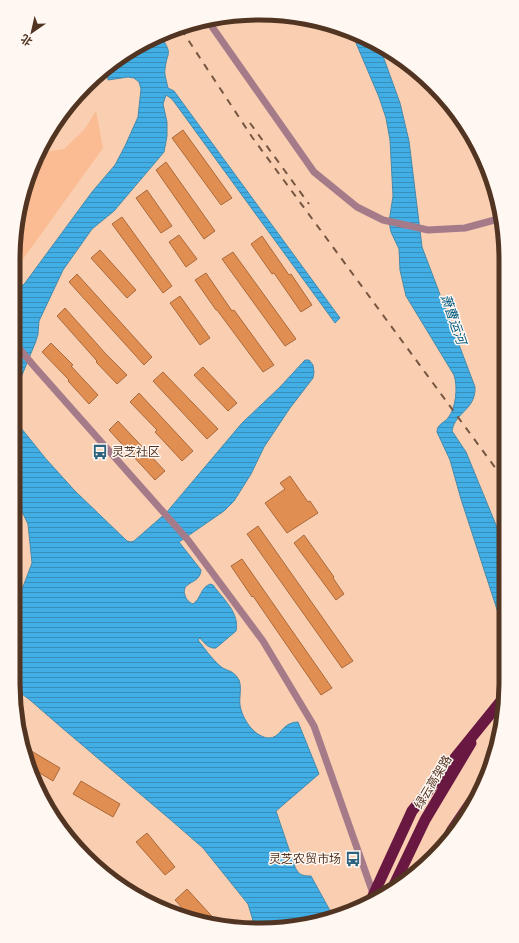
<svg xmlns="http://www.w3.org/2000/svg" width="519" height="943" viewBox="0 0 519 943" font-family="'Roboto Condensed','Noto Sans SC',sans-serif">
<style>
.built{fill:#fbbc93}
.water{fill:url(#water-rules);stroke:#468aab}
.building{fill:#e18e52;stroke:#ab6a3b}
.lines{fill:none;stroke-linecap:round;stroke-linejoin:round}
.minor{stroke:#a57b8a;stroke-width:7}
.primary{stroke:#732b4c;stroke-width:10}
.trunk{stroke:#691841;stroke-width:11}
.rail{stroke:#765641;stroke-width:2;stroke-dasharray:7 7;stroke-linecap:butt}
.trunk-bridge{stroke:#691841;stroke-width:11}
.labels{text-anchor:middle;stroke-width:3;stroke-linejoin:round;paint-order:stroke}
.poi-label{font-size:12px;fill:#513421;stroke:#fff7f2;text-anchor:start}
.street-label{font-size:12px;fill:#513421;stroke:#fff7f2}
.water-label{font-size:13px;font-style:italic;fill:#045d82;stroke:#fff7f2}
.rim{fill:none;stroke:#513421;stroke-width:5}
</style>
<defs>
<pattern id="water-rules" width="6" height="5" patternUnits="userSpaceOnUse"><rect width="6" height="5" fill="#41afe6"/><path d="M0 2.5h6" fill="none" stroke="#398fba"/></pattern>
</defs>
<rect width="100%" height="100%" fill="#f9ceb1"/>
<path class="built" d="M96,111l7,37 -90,125 1,-29 12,-64 13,-27 25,-4 20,-19z"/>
<path class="water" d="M353,36l26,9 21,58 9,38 13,106 53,140c1,23 -20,25 -23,44l14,21 30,73 9,26v83l-44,-135 -11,-39 -13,-28c0,-8 7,-9 11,-14 8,-10 10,-31 6,-43l-48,-79 -6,-26 -1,-21 -8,-17 -2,-10 4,-26 -3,-56 -4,-22 -7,-21z
M162,38c11,18 5,13 3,31 -1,6 2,13 3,19l6,3 166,227 -5,5 -163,-224 -6,-4 -3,9 4,18v14l-3,16 -50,59 -22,18 -29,41 -24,51 -1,13 -2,7 -23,56v-102l12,-12 67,-91 23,-27 10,-19 13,-29 3,-28 -2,-7 -5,-4 -6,-1 -20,3 -1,-7 28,-17 12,-11z
M305,360h4l4,5 1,7 -1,6 -23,30 -26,39 -13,27 -17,27 -10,10 -45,31 22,28c-1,16 -23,10 -15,28 2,3 3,4 7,6 8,-5 7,-16 17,-20l3,1c10,14 27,28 23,46l-20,17c-7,1 -12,-5 -16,-10l-2,2c7,9 14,19 22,26 7,6 13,3 19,14 3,8 0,17 1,25 2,13 13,31 28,33 13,1 13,-16 30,-16l21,52 -43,37 19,56c4,8 7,9 16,9l22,40 -58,13 -20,-2 -7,-23 -45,-56 -31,-27 -111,-94 -31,-27 -8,-6h-7l-2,-11v-70l19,-50 -4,-39 -15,-31v-75l33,41 29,32 52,50 4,1 3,-1 32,-28 76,-90 38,-36z"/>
<path class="building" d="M183,130l49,68 -11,7 -49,-67z
M166,162l49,69 -11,8 -48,-69z
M147,190l25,36 -11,7 -25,-35z
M122,217l50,69 -9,7 -51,-69z
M179,235l18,24 -11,8 -17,-25z
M262,236l27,39 2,-1 21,31 -11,7 -27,-39 -2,1 -21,-30z
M100,250l36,40 -9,8 -36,-40z
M233,252l63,87 -11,7 -63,-87z
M206,273l26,38 2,-1 40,55 -11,7 -46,-62h-1l-21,-30z
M77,274l75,83 -8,8 -75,-83z
M180,296l30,42 -10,7 -30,-42z
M65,308l40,45 22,22 -10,9 -21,-22 1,-1 -40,-45z
M51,343l22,22 -2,1 27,29 -9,9 -21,-23 1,-1 -27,-28z
M203,367l34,36 -9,8 -34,-36z
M163,372l55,57 -11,10 -54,-58z
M139,393l54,58 -11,10 -27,-29 2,-2 -27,-28z
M118,421l47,50 -10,9 -46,-50z
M290,476l18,26 2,-1 8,12 -31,20 -22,-30 20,-14 -5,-6z
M258,526l95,135 -11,7 -95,-134z
M304,535l30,42 -1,1 11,16 -8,6 -42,-57z
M242,559l90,129 -11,7 -68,-99 -1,1 -21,-31z
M23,746l37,22 -7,13 -25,-15 -2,-3z
M81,781l39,23 -7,13 -40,-23z
M147,833l28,34 -10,8 -29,-33z
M187,889l32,35 -25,-3 -19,-21z"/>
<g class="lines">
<path class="minor" d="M208,21l106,151 43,35 26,13 45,10 37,-2 37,-10
M13,341l20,24 155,175 75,101 51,85 60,170"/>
<path class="primary" d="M446,840l6,-11 32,-47"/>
<path class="trunk" d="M393,887l32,-67 46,-77"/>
<path class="rail" d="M181,29l71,108 253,344
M250,123l59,81"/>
<path class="trunk-bridge" d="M371,900l41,-89 93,-115"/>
</g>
<defs>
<symbol id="bus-bare" viewBox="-9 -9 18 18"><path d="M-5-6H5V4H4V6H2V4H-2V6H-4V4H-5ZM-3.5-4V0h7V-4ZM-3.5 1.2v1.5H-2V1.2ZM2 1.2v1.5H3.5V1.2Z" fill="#2d627e" stroke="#fff7f2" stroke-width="2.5" paint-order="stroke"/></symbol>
</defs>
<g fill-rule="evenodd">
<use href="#bus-bare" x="89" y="441" width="22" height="22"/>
<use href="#bus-bare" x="342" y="848" width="22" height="22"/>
</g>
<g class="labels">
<g class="poi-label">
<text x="112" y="456">灵芝社区</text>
<text x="341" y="863" text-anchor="end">灵芝农贸市场</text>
</g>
<g class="street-label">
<text transform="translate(433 782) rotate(-59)" y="4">绿云高架路</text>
</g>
<g class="water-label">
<text transform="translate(454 319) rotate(71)" y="5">萧曹运河</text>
</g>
</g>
<path d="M0 0H519V943H0ZM259 20H260A239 239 0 0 1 499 259V684A239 239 0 0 1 260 923H259A239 239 0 0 1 20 684V259A239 239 0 0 1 259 20Z" fill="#fff7f2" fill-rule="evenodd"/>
<path class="rim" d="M259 20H260A239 239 0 0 1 499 259V684A239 239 0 0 1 260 923H259A239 239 0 0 1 20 684V259A239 239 0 0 1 259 20Z"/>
<g transform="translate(32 32) rotate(214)" stroke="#fff7f2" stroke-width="3" paint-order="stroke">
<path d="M0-3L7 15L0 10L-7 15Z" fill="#513421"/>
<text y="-6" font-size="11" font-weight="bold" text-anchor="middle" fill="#513421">北</text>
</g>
</svg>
